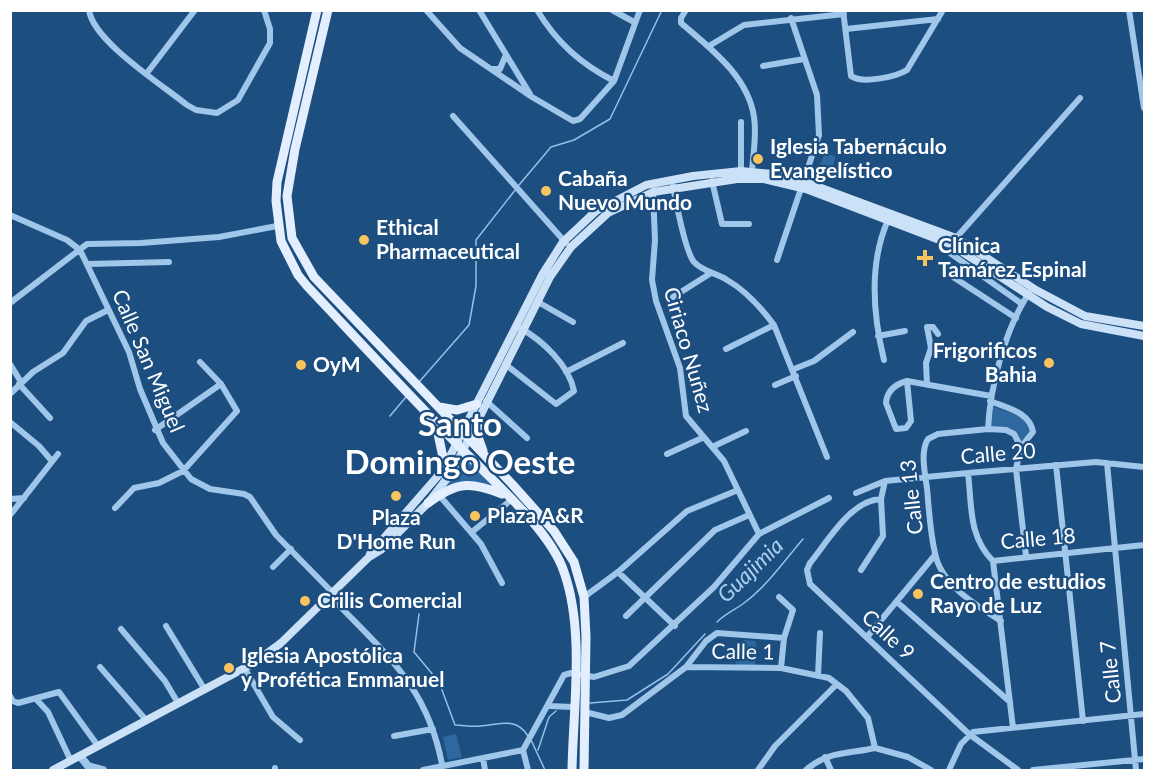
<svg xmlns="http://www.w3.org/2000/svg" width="1155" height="781" viewBox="0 0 1155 781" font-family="Lato,sans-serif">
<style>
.green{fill:#2f689e}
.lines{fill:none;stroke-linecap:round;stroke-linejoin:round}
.stream{stroke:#93c1eb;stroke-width:1.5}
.minor{stroke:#a0c6e9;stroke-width:6}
.tertiary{stroke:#a0c6e9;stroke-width:8}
.secondary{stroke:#cbe1f7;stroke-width:8}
.primary{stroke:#e3effe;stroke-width:9}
.poi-dot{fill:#f9c35e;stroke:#1d4e80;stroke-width:2}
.labels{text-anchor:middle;stroke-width:4.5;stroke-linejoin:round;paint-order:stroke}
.poi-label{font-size:21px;font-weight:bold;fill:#fff;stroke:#1d4e80;text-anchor:start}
.street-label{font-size:21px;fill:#fff;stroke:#1d4e80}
.water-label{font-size:22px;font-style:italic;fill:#abcff1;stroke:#1d4e80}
.town-label{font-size:33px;font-weight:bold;fill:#fff;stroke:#1d4e80}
</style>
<rect width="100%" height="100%" fill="#1d4e80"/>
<path class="green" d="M825,152l11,5 -8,23 -12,-4z
M991,406l33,11 7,14 -9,12c-6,-16 -17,-16 -32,-14z
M463,456l33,33h-52z
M744,640l11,1 3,11 -4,15 -16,1 -5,-13z
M456,734l6,23 -14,3 -5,-23z"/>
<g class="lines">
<path class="stream" d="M519,185l32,-38 23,-7 36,-21 52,-109
M419,382l50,-57 7,-39v-46l40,-51
M390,416l16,-19
M419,614l-5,38 25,30 16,43c8,0 17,2 25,1 19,-1 36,-10 48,10
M717,622c9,-9 18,-12 27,-19 23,-17 41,-43 59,-64
M590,703l37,-3 41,-26 37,-40
M531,740l14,30
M538,750l11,-33 7,-6"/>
<path class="minor" d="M89,10c4,31 72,74 98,95l9,5 21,3 21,-13 32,-57v-14l-6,-19
M426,10l34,38 72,49 41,24 7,-2 34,-38 26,-71
M479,10l51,84
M537,10c20,33 44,54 77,71
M612,10l22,12
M686,10l-5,8v5c29,25 67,53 73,94 3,18 -1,37 -2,55
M843,10l8,66c11,8 45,1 56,-6l36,-60
M1129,10l15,98
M846,29l92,-10
M709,46l35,-21 100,-11
M763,66l41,-7
M491,69h9l5,-12
M147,73l48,-63
M453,116l113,127
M741,171v-49
M712,181l10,43h27
M673,186c3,16 12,65 21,76 9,10 23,11 33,18 18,10 35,29 47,45l53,132
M653,192l2,48 -3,40 4,21 24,67 6,48 38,45 35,73
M10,215l57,25 13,10 49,102 11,37 23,54 28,36 19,10 34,5 6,3 26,38 56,57
M955,239l125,-141
M950,253l72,51
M777,260l42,-125 -2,-40 -26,-77
M88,264l81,-2
M947,273l69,45
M673,297l38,-24
M538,302l35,20
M10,303l77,-59 54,-1 78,-6 58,-11
M878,336l27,-5
M726,349l48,-24
M884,360c-11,-45 -15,-97 4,-140
M10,364l11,18
M505,364l51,40 18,-13c-5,-26 -32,-51 -54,-63
M794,369l20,-8 39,-29
M566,372l57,-29
M907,381l4,40 -5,7 -10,1 -10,-26c1,-13 10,-19 21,-22l84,15
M19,384l31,34
M927,384l-1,-21 5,-15 -4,-21h6l5,7
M775,385l21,-9
M10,394l23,-22 30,-19 23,-32 22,-11
M486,401l41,37
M990,401c17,7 40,11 43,31l-12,15
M10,422l29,24 12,14
M988,429c2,-42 17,-100 41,-136
M155,430l66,-46
M712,447l34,-16
M667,454l35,-16
M1107,463l29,307
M1056,465l27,256
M968,473c4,32 0,63 25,88
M856,493l29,-12 83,-8 128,-11 48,5
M439,495l42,49 21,39
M10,499l14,-1
M881,499c-30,1 -53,42 -71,64l-3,7 3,14 159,150 49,36
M115,508l19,-20 25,-5 24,-12 54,-60 -16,-27 -21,-22
M11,514l47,-60
M472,532l39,-32
M993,561l20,167
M993,561l151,-16
M273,567l18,-18
M861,570l22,-34 -2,-37 4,-18
M618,572l57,54
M1039,587l30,-5
M329,595c56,59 100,91 114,175
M584,597l34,-25 69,-61 51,-21
M779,597l14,13 -9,28 -3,30
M897,602l113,100
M626,616l89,-86 34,-15
M1001,621c-25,-16 -60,-36 -66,-68 -5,-21 -6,-43 -8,-65 -2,-14 -7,-37 1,-49l10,-5 50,-5 18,1 8,4 7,13 -5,22 10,87
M166,626l39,64
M121,629l44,52 13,22
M867,637l68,-82
M100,667l46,53
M686,667l20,-26 11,-8 67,5
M245,669l28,48 27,23
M818,676l2,-43
M10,696l3,5 5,2 41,-11 39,54
M36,699l12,13 23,49
M549,706l24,1
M585,712l24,6 13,-3 64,-48 95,1 48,10 17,13 22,27 7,30
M394,736l39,-7
M875,748l33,9 23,13
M523,750l41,-75 7,-2 23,4 35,-11 85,-79 45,-53 70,-36
M523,750l5,20
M825,757l6,13
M483,758l2,12
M275,770v-2
M423,770l100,-20
M758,770l17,-24 62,-62
M806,770c21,-19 43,-16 69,-22
M949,770l12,-26 12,-12 171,-18
M1033,770l111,-11"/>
<path class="tertiary" d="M80,756l8,10 15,4"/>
<path class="secondary" d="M370,554l73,-84 99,-195 21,-33 33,-31 50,-26 47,-9 48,-5 31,3 33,8 151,56 80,52 49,26 59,10
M53,770l201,-107 27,-20 88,-86 13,-8 46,-46 24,-31 98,-195 21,-30 37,-34 45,-21 84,-13h27l42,10 144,55 97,63 34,17 63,12"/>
<path class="primary" d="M317,10l-40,172 -1,19 5,40 17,34 9,11c50,53 99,106 150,158 32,34 93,85 107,128 21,59 9,137 8,198
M328,10l-33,139 -8,47 5,42 22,39 198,207 42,47 20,31 10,35 2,40 -2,133
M439,407l18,3 20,-6
M478,417l-1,17 6,17
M436,424l9,43
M428,503c29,-21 41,-22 74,-9"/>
</g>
<g class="poi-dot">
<circle cx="758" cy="159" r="6"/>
<circle cx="546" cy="191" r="6"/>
<circle cx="364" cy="240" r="6"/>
<path d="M922 249h6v6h6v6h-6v6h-6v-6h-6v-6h6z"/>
<circle cx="1049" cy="363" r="6"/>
<circle cx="301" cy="365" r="6"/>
<circle cx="396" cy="496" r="6"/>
<circle cx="475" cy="516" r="6"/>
<circle cx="918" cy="594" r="6"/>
<circle cx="305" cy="601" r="6"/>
<circle cx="229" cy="668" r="6"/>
</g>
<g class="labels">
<g class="poi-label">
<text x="770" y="154">Iglesia Tabernáculo<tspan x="770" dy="24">Evangelístico</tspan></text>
<text x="558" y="186">Cabaña<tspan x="558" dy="24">Nuevo Mundo</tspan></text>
<text x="376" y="235">Ethical<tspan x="376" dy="24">Pharmaceutical</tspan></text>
<text x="938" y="253">Clínica<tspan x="938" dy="24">Tamárez Espinal</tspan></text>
<text x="1037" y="358" text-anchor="end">Frigorificos<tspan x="1037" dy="24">Bahia</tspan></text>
<text x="313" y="372">OyM</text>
<text x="487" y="523">Plaza A&amp;R</text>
<text x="396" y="525" text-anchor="middle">Plaza<tspan x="396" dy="24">D'Home Run</tspan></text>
<text x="930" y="589">Centro de estudios<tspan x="930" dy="24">Rayo de Luz</tspan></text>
<text x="317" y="608">Crilis Comercial</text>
<text x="241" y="663">Iglesia Apostólica<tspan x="241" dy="24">y Profética Emmanuel</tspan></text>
</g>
<g class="street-label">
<text transform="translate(688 350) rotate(74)" y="7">Ciriaco Nuñez</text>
<text transform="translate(148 361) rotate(67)" y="7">Calle San Miguel</text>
<text transform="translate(998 454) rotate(-5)" y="7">Calle 20</text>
<text transform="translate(912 497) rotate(-96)" y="7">Calle 13</text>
<text transform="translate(1038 539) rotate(-5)" y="7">Calle 18</text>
<text transform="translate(888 635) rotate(43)" y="7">Calle 9</text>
<text transform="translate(743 652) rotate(1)" y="7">Calle 1</text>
<text transform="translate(1111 672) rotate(-96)" y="7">Calle 7</text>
</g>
<g class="water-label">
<text transform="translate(750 570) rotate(-44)" y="8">Guajimia</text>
</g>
<g class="town-label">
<text x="460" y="436">Santo<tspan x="460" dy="38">Domingo Oeste</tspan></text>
</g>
</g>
<rect width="1155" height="781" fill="none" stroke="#ffffff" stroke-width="24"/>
</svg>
